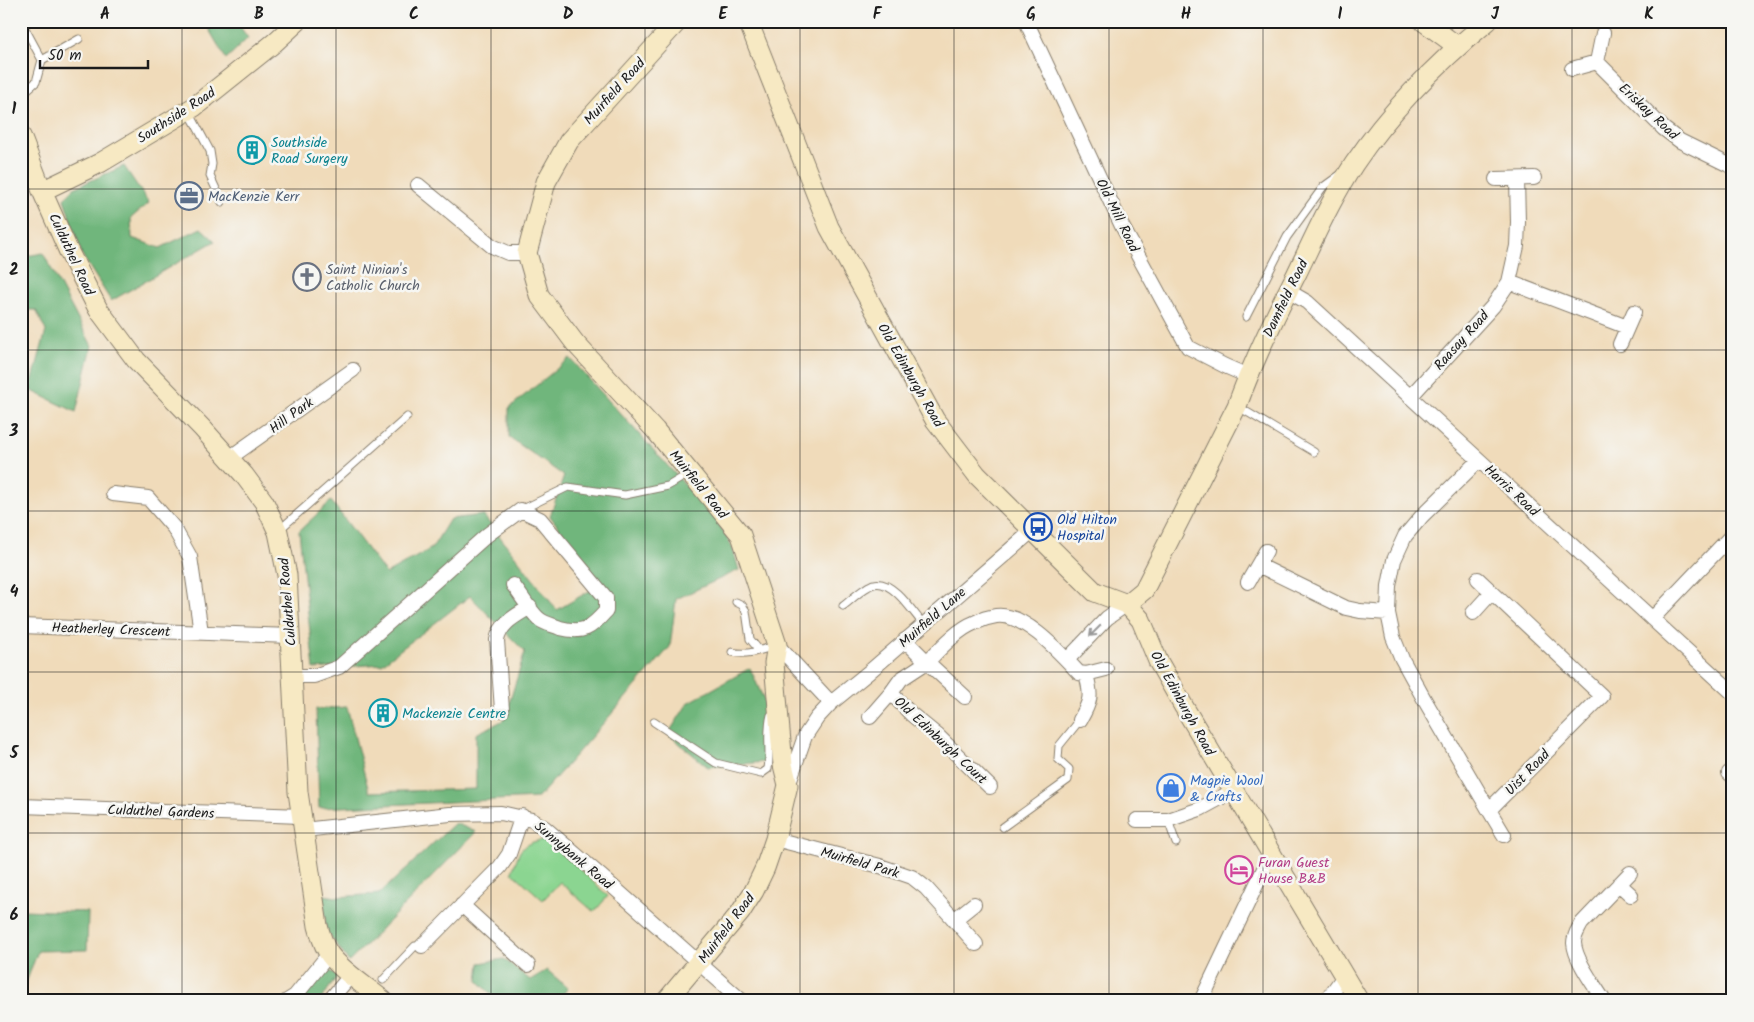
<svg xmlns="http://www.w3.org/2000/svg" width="1754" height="1022" viewBox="0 0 1754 1022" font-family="Kalam,sans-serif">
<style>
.green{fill:#8bd591;stroke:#547856}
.forest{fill:#70b67b;stroke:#46694c}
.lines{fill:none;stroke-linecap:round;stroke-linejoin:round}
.lane-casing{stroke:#867c6b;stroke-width:9}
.street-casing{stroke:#867c6b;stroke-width:16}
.secondary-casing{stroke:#867c6b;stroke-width:21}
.lane{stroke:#fff;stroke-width:7}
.street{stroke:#fff;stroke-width:14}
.secondary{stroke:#f7e9c3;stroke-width:19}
.oneway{stroke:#999}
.grid{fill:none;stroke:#1c1c1c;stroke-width:1;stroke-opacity:0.55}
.labels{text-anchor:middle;stroke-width:5;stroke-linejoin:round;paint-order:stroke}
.street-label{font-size:14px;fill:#1c1c1c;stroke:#f6f6f2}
.culture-label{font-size:14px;fill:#0d838f;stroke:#f6f6f2;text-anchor:start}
.service-label{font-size:14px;fill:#4e5e75;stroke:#f6f6f2;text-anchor:start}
.worship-label{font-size:14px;fill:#5b616d;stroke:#f6f6f2;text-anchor:start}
.transit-label{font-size:14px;fill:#164399;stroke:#f6f6f2;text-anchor:start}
.shop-label{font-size:14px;fill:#366cbe;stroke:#f6f6f2;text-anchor:start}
.hotel-label{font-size:14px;fill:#b23c85;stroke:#f6f6f2;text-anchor:start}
.neatline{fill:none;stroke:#1c1c1c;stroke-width:2}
.grid-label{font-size:16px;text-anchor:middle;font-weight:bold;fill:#1c1c1c}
</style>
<rect width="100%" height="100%" fill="#f6f6f2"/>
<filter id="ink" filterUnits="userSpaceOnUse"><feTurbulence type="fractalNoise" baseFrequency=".02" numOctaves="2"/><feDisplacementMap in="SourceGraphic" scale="10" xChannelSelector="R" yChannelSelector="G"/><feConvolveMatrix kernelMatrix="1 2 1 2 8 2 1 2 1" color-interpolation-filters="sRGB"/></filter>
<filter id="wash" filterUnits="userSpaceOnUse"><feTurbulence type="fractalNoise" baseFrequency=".0096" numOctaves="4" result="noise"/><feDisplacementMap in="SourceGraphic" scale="20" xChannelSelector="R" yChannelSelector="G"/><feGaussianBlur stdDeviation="1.12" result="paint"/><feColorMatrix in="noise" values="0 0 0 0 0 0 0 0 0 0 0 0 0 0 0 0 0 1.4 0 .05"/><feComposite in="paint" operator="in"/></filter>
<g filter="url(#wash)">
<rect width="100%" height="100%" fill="#f0dbba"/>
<path class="green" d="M542,840l12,5 54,51 -14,16 -34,-30 -17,18 -31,-28c8,-21 7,-28 30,-32z"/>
<path class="forest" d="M204,21h32l12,17 -22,21z
M124,166l25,37 -18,15 1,20 28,10 41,-20 14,13 -104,60 -29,-46 -18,-56 10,-11z
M43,253l49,93 -16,66 -46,-22 16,-59 -10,-21h-15v-53z
M570,358l146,161 16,27 7,24 -63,29 -6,48 -132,151 -219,10 -3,-99 31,-2 22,85 107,-3v-55l28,-14 21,-68 -55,-56 -88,68 -68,5 -15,-138 32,-30 55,73 46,-26 18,-29 33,-4 74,95 44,-26 -51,-68 14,-40 -55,-39v-29z
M750,668l21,48 -6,46 -57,5 -40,-33 20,-31z
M455,823l21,9 -127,130 -23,-32 -3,-35 14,2 42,-3z
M21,910l67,2 -1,38 -49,1 -17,45z
M504,959l26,21 17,-10 21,18 -11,13h-59l-20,-20 2,-18z
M326,969l12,6 -18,26h-28z"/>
</g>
<g filter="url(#ink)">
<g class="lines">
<defs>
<path id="lane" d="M21,21l21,39 -6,22 -15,13
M42,60l37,-21
M188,110l22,41 2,13 -2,12 12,26
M1246,317l41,-80 36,-50 18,-13
M1237,406l77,46
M521,510l47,-23 57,8 43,-9 22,-13
M278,531l129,-114
M736,602l6,3 4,6 4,28 9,11
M843,606c7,-5 22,-20 31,-22 18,-5 39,28 49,40
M732,652c14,4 29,-2 43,-6
M654,722l62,41 45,11 7,-5c3,-18 -2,-36 3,-54l3,-1
M1168,820l8,23
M1003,827l65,-47 1,-11 -11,-10 1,-13 21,-26
M383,980l32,-34h7"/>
<path id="street" d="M1026,21l96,205 66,121 37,19 23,10
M1597,62l67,67 16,12 53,26
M1572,69l25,-7 6,-29
M1496,179l38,-1
M418,185l74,61 16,7h19
M1509,282l118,45
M1288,291l19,11 426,391
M1620,344l14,-32
M1410,397l83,-91 16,-24 8,-36 1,-24 -1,-43
M228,459l125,-89
M113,494l35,4 26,30 16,29 11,75
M1258,565l88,43 14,3 28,2
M1478,579l124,117 -113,114 -65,-111 -22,-40 -9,-22 -5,-24 1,-27 5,-26 11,-24 17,-20 57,-56
M1248,582l18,-31
M1473,613l19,-21
M1652,619l81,-85
M21,626l270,10
M905,640l22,22c12,-12 31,-33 47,-39 6,-3 15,-6 22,-7 28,-4 65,38 83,57l7,1 20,-5
M777,645l54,58
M1067,660l40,-42 20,-14
M293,676h21l25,-9 148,-132 34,-25 19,9 66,79v13c-15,17 -22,23 -46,17 -7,-3 -15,-4 -21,-9 -10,-9 -18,-24 -26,-34
M891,693l20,21 27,22 52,51
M502,710l-5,-70c4,-18 19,-24 33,-33
M870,717l21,-24 10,-14 26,-17 38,35
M1080,720c11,-19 12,-24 6,-46
M1729,773l4,3
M788,785l17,-49 12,-18 14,-15 38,-31 163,-141
M21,806l280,10
M1489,810l15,25
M1137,820h31l32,-11 33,-18
M303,830l147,-16 51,-1 31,7 13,8 57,49 140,124
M775,839l105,27 32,11 14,11 50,56
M1619,884l12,11
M462,905l66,60
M954,920l20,-16
M422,946l78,-79 9,-13 13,-38
M287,1001l8,-5 34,-42
M329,1001l22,-26
M1201,1001l70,-147
M1326,1001l19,-26
M1604,1001c-9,-15 -29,-41 -30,-58 0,-8 4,-13 7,-19l49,-51
M1732,1001l1,-1"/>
<path id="secondary" d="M748,21l81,206 106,193 42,55 118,117 32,12 14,16 17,41 26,46 175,294
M1423,21l34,25
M21,136l21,55 27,61 29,57 38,51 67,69 41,46 20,27 14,30 9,43 11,217 20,134c3,10 5,20 12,29 14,18 36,31 54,46
M42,191l58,-28 94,-56 80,-64 24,-22
M1127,604l17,-14 93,-184c16,-45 37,-88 59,-131 18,-37 35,-76 58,-111 37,-55 83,-101 134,-143
M666,1001l74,-88 14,-22 11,-23 10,-29 13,-54 -5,-20 -9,-102 3,-18 -36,-110 -86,-105 -80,-87 -36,-48 -12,-42 19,-71 23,-41 109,-120"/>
</defs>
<use href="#lane" class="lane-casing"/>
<use href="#street" class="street-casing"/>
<use href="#secondary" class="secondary-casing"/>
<use href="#lane" class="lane"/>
<use href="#street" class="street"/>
<use href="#secondary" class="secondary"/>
</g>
<defs><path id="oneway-shaft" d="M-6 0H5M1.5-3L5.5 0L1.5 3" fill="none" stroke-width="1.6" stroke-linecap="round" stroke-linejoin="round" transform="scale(1.25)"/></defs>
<use class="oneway" href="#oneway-shaft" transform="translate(1095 631) rotate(135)"/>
</g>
<path class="grid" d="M182,21v980M336,21v980M491,21v980M645,21v980M800,21v980M954,21v980M1109,21v980M1263,21v980M1418,21v980M1572,21v980M21,189h1712M21,350h1712M21,511h1712M21,672h1712M21,833h1712"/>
<defs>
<symbol id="building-ring" viewBox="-11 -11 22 22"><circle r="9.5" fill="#f6f6f2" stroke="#0f9aa8" stroke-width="1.5"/><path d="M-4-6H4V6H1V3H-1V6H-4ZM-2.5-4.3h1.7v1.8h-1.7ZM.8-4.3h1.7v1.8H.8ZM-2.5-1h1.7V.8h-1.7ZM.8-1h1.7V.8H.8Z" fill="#0f9aa8"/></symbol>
<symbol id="office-ring" viewBox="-11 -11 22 22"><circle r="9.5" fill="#f6f6f2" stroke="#5c6f8a" stroke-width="1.5"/><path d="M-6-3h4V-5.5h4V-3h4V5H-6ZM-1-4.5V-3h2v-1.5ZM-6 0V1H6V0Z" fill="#5c6f8a"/></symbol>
<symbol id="church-ring" viewBox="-11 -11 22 22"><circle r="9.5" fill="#f6f6f2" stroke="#6b7280" stroke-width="1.5"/><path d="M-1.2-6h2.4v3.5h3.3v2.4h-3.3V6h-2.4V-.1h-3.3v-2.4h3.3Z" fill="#6b7280"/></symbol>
<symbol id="bus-ring" viewBox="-11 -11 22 22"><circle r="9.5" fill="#f6f6f2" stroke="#1a4fb4" stroke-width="1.5"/><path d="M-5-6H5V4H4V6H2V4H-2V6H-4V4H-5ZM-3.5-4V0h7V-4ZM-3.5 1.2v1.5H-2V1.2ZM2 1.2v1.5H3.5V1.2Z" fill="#1a4fb4"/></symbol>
<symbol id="shop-ring" viewBox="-11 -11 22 22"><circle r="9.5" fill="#f6f6f2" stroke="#3f7fe0" stroke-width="1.5"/><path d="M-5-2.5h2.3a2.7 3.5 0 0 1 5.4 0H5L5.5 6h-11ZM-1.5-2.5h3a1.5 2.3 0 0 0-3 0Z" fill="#3f7fe0"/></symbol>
<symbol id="hotel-ring" viewBox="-11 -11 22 22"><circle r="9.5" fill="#f6f6f2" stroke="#d1479c" stroke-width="1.5"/><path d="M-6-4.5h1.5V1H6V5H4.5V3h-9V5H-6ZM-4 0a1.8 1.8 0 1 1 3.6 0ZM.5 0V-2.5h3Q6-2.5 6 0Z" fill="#d1479c"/></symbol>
</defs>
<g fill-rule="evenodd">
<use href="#building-ring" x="236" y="134" width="32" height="32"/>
<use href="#office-ring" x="173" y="180" width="32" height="32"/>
<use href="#church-ring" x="291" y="261" width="32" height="32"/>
<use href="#bus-ring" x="1022" y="511" width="32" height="32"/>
<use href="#building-ring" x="367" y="697" width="32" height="32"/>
<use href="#shop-ring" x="1155" y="772" width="32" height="32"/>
<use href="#hotel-ring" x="1223" y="854" width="32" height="32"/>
</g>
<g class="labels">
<g class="street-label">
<text transform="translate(614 91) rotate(-48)" y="5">Muirfield Road</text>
<text transform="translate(1649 111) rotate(43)" y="5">Eriskay Road</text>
<text transform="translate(176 115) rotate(-33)" y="5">Southside Road</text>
<text transform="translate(1118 215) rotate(64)" y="5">Old Mill Road</text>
<text transform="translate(72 254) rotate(65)" y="5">Culduthel Road</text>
<text transform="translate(1285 298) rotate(-64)" y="5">Damfield Road</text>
<text transform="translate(1461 340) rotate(-48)" y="5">Raasay Road</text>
<text transform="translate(911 375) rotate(60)" y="5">Old Edinburgh Road</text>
<text transform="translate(291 415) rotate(-36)" y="5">Hill Park</text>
<text transform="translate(699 484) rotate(51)" y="5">Muirfield Road</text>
<text transform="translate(1512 490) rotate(43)" y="5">Harris Road</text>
<text transform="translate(287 602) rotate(-95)" y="5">Culduthel Road</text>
<text transform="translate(932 617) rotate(-41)" y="5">Muirfield Lane</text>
<text transform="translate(111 629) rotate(2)" y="5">Heatherley Crescent</text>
<text transform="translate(1183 703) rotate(61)" y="5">Old Edinburgh Road</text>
<text transform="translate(941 740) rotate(43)" y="5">Old Edinburgh Court</text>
<text transform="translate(1527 772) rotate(-46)" y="5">Uist Road</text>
<text transform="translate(161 811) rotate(2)" y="5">Culduthel Gardens</text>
<text transform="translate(574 855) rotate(40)" y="5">Sunnybank Road</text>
<text transform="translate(860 862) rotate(16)" y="5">Muirfield Park</text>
<text transform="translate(726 928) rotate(-53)" y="5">Muirfield Road</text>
</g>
<g class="culture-label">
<text x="271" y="147">Southside<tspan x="271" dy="16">Road Surgery</tspan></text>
<text x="402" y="718">Mackenzie Centre</text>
</g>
<g class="service-label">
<text x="208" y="201">MacKenzie Kerr</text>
</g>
<g class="worship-label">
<text x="326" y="274">Saint Ninian's<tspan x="326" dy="16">Catholic Church</tspan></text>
</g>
<g class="transit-label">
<text x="1057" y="524">Old Hilton<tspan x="1057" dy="16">Hospital</tspan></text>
</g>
<g class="shop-label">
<text x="1190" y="785">Magpie Wool<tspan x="1190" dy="16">&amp; Crafts</tspan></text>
</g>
<g class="hotel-label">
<text x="1258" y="867">Furan Guest<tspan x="1258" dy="16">House B&amp;B</tspan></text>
</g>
</g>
<rect width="1754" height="1022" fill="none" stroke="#f6f6f2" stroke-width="55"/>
<path d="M40 60v8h108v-8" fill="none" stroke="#1c1c1c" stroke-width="2.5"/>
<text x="48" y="60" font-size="15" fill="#1c1c1c" stroke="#f6f6f2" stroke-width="4" paint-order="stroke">50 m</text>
<rect x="28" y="28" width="1698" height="966" class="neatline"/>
<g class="grid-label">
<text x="105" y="19">A</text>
<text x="259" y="19">B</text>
<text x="414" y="19">C</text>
<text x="568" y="19">D</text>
<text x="723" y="19">E</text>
<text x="877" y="19">F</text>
<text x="1031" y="19">G</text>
<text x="1186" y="19">H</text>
<text x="1340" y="19">I</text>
<text x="1495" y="19">J</text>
<text x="1649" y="19">K</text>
<text x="14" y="114">1</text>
<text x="14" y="275">2</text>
<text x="14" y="436">3</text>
<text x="14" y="597">4</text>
<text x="14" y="758">5</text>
<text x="14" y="920">6</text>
</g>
</svg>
